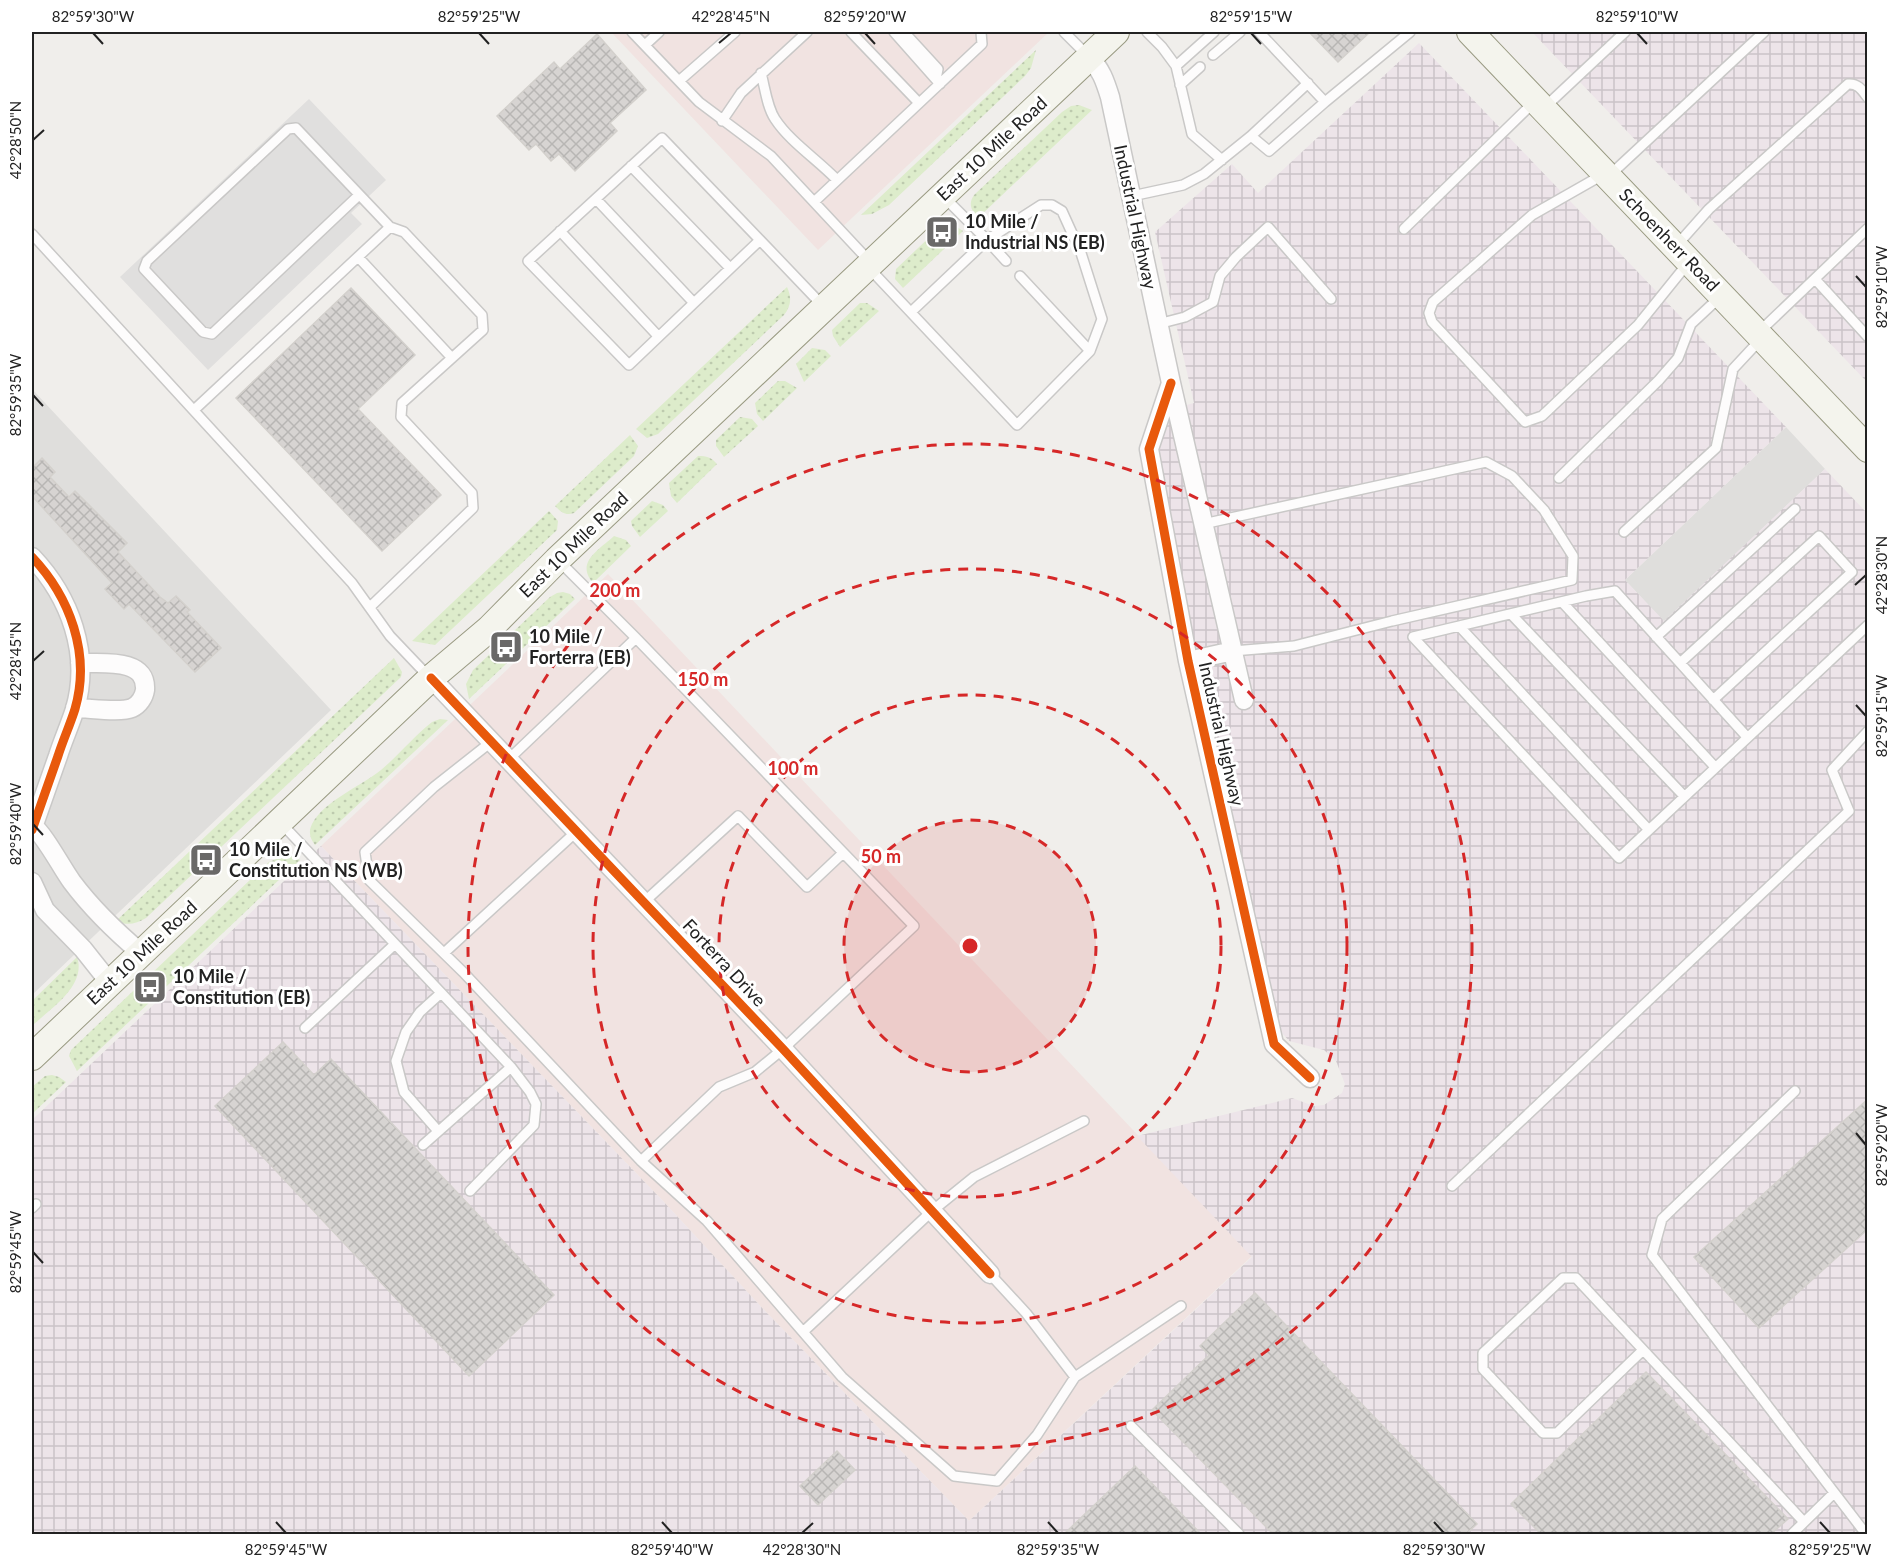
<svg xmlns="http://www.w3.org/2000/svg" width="1899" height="1566" viewBox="0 0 1899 1566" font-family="Lato,sans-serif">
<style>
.residential{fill:#dfdedc}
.commercial{fill:#f1e3e1}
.industrial{fill:url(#industrial-grid)}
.grass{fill:url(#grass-dots)}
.parking{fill:#e0dfde}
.building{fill:url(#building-cross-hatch);stroke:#d3d0cc;stroke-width:1.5}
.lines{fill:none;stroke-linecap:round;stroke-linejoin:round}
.service-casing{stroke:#c9c8c7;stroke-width:12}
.minor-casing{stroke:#c9c8c7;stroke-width:21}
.secondary-casing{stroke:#999a82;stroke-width:28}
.service{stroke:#fdfcfc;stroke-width:9}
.minor{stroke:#fdfcfc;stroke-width:18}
.secondary{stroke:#f4f4ed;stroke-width:26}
.cycleway-casing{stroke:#fff;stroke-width:13}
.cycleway{stroke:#e8590c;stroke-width:9}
.ticks{fill:none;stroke:#222;stroke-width:2}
.ring{fill:none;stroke:#d62828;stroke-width:3;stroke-dasharray:10 8}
.labels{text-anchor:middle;stroke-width:6;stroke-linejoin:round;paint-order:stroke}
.street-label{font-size:18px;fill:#222;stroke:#fff}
.poi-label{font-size:18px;font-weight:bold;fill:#222;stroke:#fff;text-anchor:start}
.centre{fill:#d62828;stroke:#fff;stroke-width:3}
.ring-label{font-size:18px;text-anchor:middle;font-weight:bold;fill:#d62828;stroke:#fff;stroke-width:6;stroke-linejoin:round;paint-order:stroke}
.neatline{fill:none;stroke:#222;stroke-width:2}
.ticks-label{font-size:15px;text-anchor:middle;fill:#222}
</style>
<defs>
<pattern id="industrial-grid" width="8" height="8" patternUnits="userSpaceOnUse" patternTransform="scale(1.5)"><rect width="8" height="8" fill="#ede4e9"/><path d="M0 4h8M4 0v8" fill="none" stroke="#cbc3c8"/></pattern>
<pattern id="grass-dots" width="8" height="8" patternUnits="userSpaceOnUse" patternTransform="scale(1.5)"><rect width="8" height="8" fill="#ddeccb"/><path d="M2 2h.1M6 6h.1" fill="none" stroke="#bdcaae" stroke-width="1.8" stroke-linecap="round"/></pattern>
<pattern id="building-cross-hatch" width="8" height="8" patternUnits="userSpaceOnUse" patternTransform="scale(1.5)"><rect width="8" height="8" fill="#d7d4d2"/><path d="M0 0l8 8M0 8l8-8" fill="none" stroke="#b8b6b4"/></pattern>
</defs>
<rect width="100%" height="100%" fill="#f0eeeb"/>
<path class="residential" d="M32,389l299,321 -299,285z
M1786,427l39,42 -161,153 -39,-42z"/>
<path class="commercial" d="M611,32h438l-231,218z
M608,574l644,682 -283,265 -204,-210 -103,-111 -341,-354z"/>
<path class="industrial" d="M1532,32h335v350z
M1419,43l367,384 -161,153 39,41 161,-152 42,44v1021h-1835v-414l289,-274 341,354 103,111 204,210 283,-264 -115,-121 155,-38 22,8 10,-1 18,-12 3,-9 -9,-23 -12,-11 -35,-9 -6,-7 -5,-12 -80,-334 -37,-213 -2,-37 9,-28 26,-7 -39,-171 77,-68 26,29z"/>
<path class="grass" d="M1036,50l-5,18 -6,8 -136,129 -17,9 -11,1z
M1079,105l13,5 -114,108c-7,-8 -10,-14 -4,-23l88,-83 9,-6z
M950,225l7,2 6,4 -60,57 -8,-9 1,-10 41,-39z
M787,287c5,11 4,19 -3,28l-126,119 -11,4 -11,-9z
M860,303h7l12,8 -39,36 -7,-11 -1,-6z
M812,348l13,2 6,6 -27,26 -8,-18z
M778,381h7l12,7 -34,33 -6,-7 -2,-11z
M740,417l12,2 6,7 -34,31 -8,-11v-6z
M630,435l8,11 -4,10 -60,57c-9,3 -13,-1 -19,-7z
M698,456c9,0 13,1 19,8l-40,39 -6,-7 -2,-13z
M652,501l11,4 5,6 -28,26 -8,-11 -1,-5z
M549,511l9,10 -1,9 -122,115 -23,-4z
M614,536l12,4 5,6 -38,37c-18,-21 6,-33 21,-47z
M563,592l7,2 5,5 -106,100 -3,-15 7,-14 77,-73 7,-4z
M394,658l8,14 -1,5 -255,241c-10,6 -19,8 -30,3z
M440,719l8,1 -133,125c-5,-7 -7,-13 -3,-21 12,-23 49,-38 69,-54 18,-15 33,-34 51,-48z
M286,855l7,1 7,4 -223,211 -8,-15 2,-6 198,-188z
M77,957c10,29 -27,52 -45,69v-25z
M52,1075l7,2 7,5 -34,32v-27l13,-11z"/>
<path class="parking" d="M309,99l77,81 -35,33 11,11 -154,146 -88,-93z"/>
<path class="building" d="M1309,32h61l-32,30z
M597,34l49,56 -36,33 7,8 -42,40 -16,-17 -8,7 -15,-17 -7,6 -32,-34 57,-54 6,7z
M351,288l64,67 -57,54 83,86 -59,56 -146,-153z
M42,458l13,14 -5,5 19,20 6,-6 52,52 -9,9 42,45 8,6 8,-7 14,14 -3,2 34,36 -26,24 -66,-68 -5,5 -19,-20 7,-6 -80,-87v-28z
M283,1042l31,33 17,-16 223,236 -85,81 -254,-270z
M1868,1099v130l-109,99 -65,-71z
M1255,1293l222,231 -11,10h-193l-121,-124 57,-55 -9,-9z
M1646,1372l142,147 -17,15h-230l-30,-30z
M837,1451l18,19 -37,35 -18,-19z
M1135,1466l66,68h-137z"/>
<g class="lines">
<defs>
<path id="service" d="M632,32l67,70 72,54 100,107
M851,32l68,71
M894,32l46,52
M904,32l34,37 -2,10
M1064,32l23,23
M1147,32l15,15 14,19 16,68 30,26
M1259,32l66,70
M645,45l14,-13
M1213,55l27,-23
M1176,66l38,-34
M761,73c4,15 6,34 14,46 15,23 43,41 62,61
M679,81l56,-49
M1180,85l20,-18
M1544,108l81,-76
M722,121l19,-28 66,-61
M1251,136l57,-53
M662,138l98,102 -131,125 -101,-104z
M631,166l99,102
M1604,174l-72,41 -99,87 -4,11 3,9 93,100 17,-6 96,-91 50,-62
M1610,175l154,-143
M359,195l-147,139 -9,-2 -59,-63 3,-8 141,-132 8,-1 94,99 14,5 78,83 1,15 -81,73 -1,14 71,76 1,15 -103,99
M1132,196l51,-11 21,-11 47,-38 18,15 56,-49 85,-70
M944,197l43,43 54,-35h11l10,6 19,42 21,66 -12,32
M596,199l98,104
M814,202l168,-158 -1,-12
M1404,229l130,-127
M560,231l98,105
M32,234l320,349 38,53 39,41
M760,240l63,66
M1677,245l32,-36 139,-125c10,-1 14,6 20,14
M358,257l94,101
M869,268l148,157 73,-74 -70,-75
M1815,279l53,58
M911,312l76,-72 19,21
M1158,324l27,-7 28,-15 7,-26 16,-19 32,-30 63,72
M1759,332l109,-104
M194,410l196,-183
M1559,478l100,-98 19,-22 13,-34 30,-28
M1203,524l283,-62 26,14 32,34 29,46 -1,24 -180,41 -98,25 -61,5
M1624,532l92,-84 17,-79 27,-29
M559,561l77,77 278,288 -131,123 -28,23 -36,15 -78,74
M1562,602l153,165
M1511,614l173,182
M1459,626l190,204
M1656,637l139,-128
M1680,663l139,-127 33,36 -139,128
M1747,737l-132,-146 -29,5 -173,41 206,221 249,-233
M491,742l-57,45 -69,65 4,28 94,92 178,189 66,60 135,156 112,99 43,5 40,-46 38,-58 -49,-64 -36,-39
M509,759l127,-121
M282,824l229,243 19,25 6,12 -2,21 -64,66
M644,902l94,-86 69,71 36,-34
M444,953l133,-122
M305,1028l90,-84
M1795,1091l-133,128 -10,36 214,279
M438,1131l-34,-39 -8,-31 10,-29 14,-20 21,-19
M423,1145l88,-78
M1452,1186l397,-375 -17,-41 36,-39
M32,1208l4,-4
M804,1331l128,-120 42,-34 110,-56
M1643,1350l-86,83h-14l-60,-64v-16l80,-75h13l228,244
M1075,1377l106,-71
M1131,1426l108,108
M1792,1534l42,-41"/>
<path id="minor" d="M1089,57c12,12 16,24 21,40l61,286 73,317
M1171,383l-22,66 39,212 86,383 36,34
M32,557c38,40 59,97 43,152 -5,16 -12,31 -17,47 -9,25 -17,49 -26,74
M1188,661l45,-10
M431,678l352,371 207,225
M75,708c14,0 45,5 57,0 7,-3 12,-11 13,-18 2,-33 -44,-26 -65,-27
M32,825c13,10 29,42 40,57 21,28 43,49 69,71
M32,882l13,28 38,39 27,34"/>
<path id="secondary" d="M1470,32l398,417
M32,1057l399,-379 58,-49 68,-69 559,-528"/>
</defs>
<use href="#service" class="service-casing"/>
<use href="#minor" class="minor-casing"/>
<use href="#secondary" class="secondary-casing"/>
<use href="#service" class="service"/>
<use href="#minor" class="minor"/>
<use href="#secondary" class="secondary"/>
<defs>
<path id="cycleway" d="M1171,383l-22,66 39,212 86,383 36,34
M32,557c38,40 59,97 43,152 -5,16 -12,31 -17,47 -9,25 -17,49 -26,74
M431,678l352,371 207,225"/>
</defs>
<use href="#cycleway" class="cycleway-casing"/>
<use href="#cycleway" class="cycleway"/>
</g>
<path class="ticks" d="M93,33l10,11M479,33l10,11M865,33l10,11M1251,33l10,11M1637,33l10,11M719,43l12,-10M33,140l11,-10M1856,276l10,11M33,395l10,11M1855,585l11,-10M33,661l11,-10M1856,705l10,11M33,824l10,11M1856,1133l10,12M33,1252l10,11M276,1522l10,11M662,1522l10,11M1048,1522l10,11M1434,1522l10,11M1820,1522l10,11M802,1533l11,-10"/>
<circle cx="970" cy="946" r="126" fill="#d62828" fill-opacity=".12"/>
<g class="ring">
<circle cx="970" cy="946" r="126"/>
<circle cx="970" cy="946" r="251"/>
<circle cx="970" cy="946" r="377"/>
<circle cx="970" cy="946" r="502"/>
</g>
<defs>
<symbol id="bus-square" viewBox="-11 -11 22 22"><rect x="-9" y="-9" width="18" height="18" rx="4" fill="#6a6968" stroke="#fff"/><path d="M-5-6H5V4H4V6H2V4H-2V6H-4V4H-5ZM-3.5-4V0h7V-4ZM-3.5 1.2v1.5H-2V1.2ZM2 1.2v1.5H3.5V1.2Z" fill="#fff"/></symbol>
</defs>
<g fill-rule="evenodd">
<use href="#bus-square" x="923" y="213" width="38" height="38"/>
<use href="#bus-square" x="487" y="628" width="38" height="38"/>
<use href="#bus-square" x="187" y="841" width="38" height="38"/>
<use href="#bus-square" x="131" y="968" width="38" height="38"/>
</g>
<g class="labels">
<g class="street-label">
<text transform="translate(992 149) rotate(-43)" y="6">East 10 Mile Road</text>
<text transform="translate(1135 217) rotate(78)" y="6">Industrial Highway</text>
<text transform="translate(1669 240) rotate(46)" y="6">Schoenherr Road</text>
<text transform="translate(574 545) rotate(-44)" y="6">East 10 Mile Road</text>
<text transform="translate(1221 734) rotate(77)" y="6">Industrial Highway</text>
<text transform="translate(142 953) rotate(-43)" y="6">East 10 Mile Road</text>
<text transform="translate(724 963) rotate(47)" y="6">Forterra Drive</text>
</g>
<g class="poi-label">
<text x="965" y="228">10 Mile /<tspan x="965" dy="21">Industrial NS (EB)</tspan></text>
<text x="529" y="643">10 Mile /<tspan x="529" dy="21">Forterra (EB)</tspan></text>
<text x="229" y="856">10 Mile /<tspan x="229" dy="21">Constitution NS (WB)</tspan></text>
<text x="173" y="983">10 Mile /<tspan x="173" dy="21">Constitution (EB)</tspan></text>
</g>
</g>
<circle cx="970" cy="946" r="9" class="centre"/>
<g class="ring-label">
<text x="615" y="597">200 m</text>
<text x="703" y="686">150 m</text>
<text x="793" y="775">100 m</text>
<text x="881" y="863">50 m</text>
</g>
<rect width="1899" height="1566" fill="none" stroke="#ffffff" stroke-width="66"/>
<rect x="33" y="33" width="1833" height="1500" class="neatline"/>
<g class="ticks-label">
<text x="93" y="22">82°59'30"W</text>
<text x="479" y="22">82°59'25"W</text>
<text x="731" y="22">42°28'45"N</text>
<text x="865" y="22">82°59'20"W</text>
<text x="1251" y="22">82°59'15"W</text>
<text x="1637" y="22">82°59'10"W</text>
<text transform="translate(16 140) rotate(-90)" y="5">42°28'50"N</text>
<text transform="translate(1882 287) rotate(-90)" y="5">82°59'10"W</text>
<text transform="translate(16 395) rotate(-90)" y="5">82°59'35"W</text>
<text transform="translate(1882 575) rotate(-90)" y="5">42°28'30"N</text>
<text transform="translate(16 661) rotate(-90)" y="5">42°28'45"N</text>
<text transform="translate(1882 716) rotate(-90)" y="5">82°59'15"W</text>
<text transform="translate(16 824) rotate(-90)" y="5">82°59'40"W</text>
<text transform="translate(1882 1145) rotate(-90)" y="5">82°59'20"W</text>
<text transform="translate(16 1252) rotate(-90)" y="5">82°59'45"W</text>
<text x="286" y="1555">82°59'45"W</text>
<text x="672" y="1555">82°59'40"W</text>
<text x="802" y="1555">42°28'30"N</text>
<text x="1058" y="1555">82°59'35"W</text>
<text x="1444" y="1555">82°59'30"W</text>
<text x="1830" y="1555">82°59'25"W</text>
</g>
</svg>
